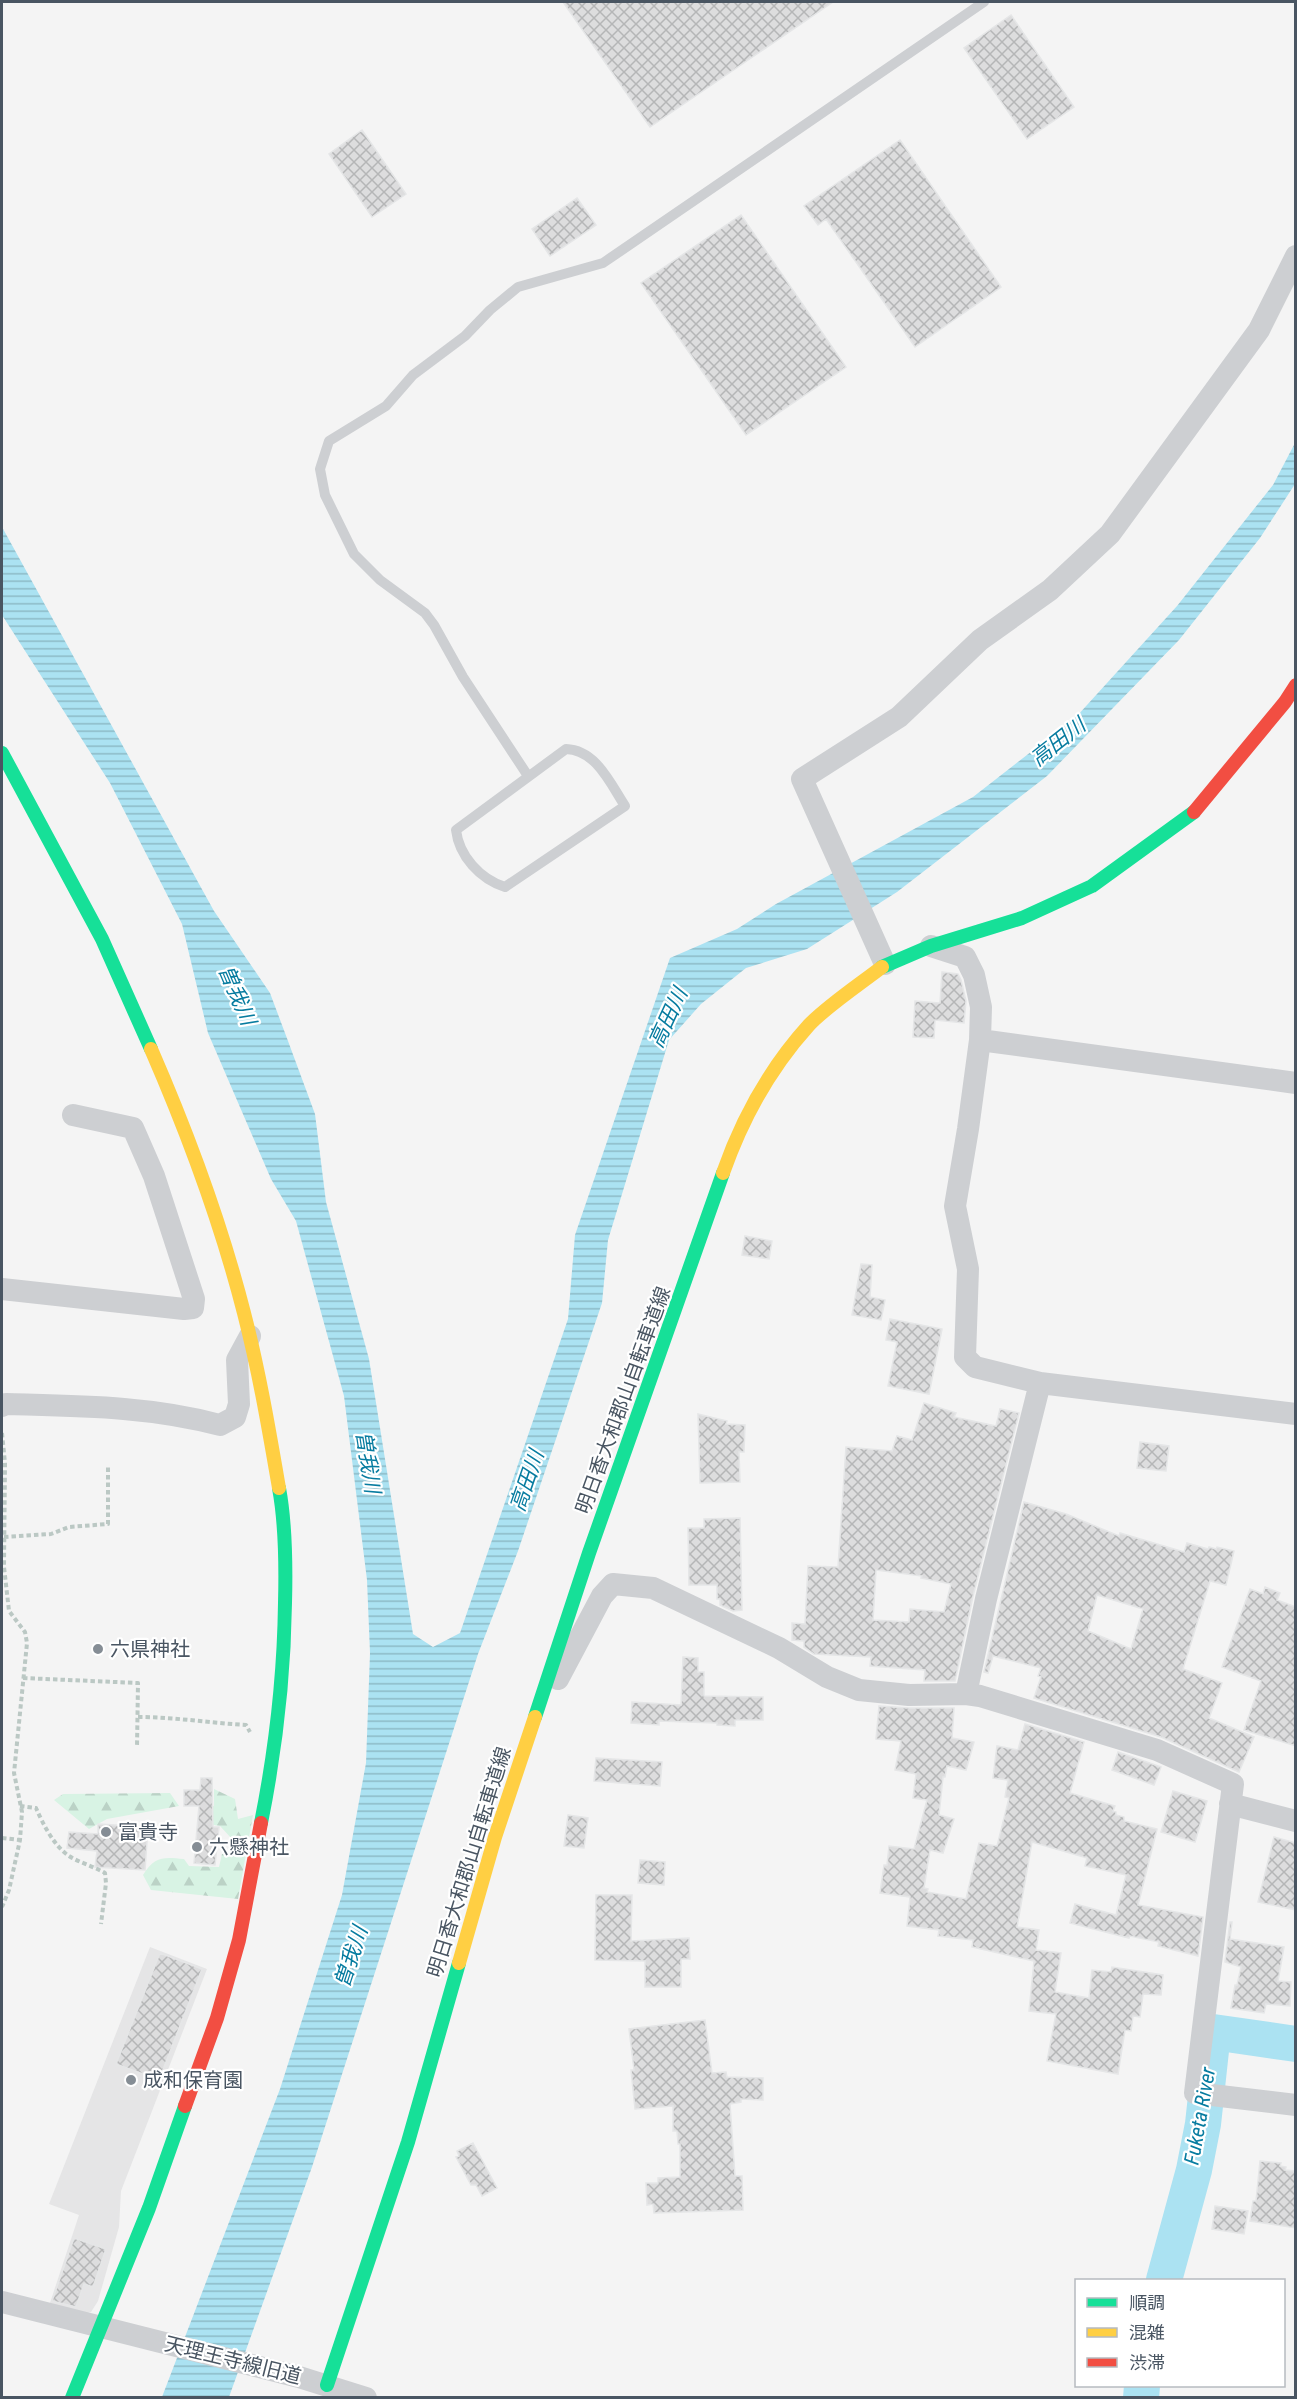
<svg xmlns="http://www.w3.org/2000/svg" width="1297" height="2399" viewBox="0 0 1297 2399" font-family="'Roboto Condensed','Noto Sans JP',sans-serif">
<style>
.education{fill:#e5e5e6}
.forest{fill:url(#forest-firs)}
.water{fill:url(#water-rules)}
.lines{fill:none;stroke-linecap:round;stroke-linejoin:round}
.river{stroke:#abe2f2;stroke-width:36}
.building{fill:url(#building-cross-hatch);stroke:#e5e6e7;stroke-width:1.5;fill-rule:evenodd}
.path{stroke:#bbc8c4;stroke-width:4;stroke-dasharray:4.5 3;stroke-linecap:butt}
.lane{stroke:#cdcfd2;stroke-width:10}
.street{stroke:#cdcfd2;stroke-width:22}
.fast{stroke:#16e098;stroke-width:14}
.slow{stroke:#ffcf43;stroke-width:14}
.jam{stroke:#f24e42;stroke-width:14}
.poi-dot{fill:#858d95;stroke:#fff;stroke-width:2}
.labels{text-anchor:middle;stroke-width:4.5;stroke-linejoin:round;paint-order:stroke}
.street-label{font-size:20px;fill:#495562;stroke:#fff}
.poi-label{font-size:20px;fill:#495562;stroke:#fff;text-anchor:start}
.water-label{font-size:21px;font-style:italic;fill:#077ca0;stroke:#fff}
</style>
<defs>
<pattern id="forest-firs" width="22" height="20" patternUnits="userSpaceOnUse" patternTransform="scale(1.5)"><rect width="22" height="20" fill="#d8f3e4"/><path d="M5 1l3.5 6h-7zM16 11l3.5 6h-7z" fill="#bbd2c6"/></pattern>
<pattern id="water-rules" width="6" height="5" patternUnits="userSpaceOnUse" patternTransform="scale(1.5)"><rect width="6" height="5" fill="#abe2f2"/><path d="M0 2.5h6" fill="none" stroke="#8dbac7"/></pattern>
<pattern id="building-cross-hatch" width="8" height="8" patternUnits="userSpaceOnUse" patternTransform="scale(1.5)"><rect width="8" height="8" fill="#ddddde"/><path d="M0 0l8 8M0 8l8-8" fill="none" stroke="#b5b6b7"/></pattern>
</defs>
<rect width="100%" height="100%" fill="#f4f4f4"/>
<path class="education" d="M150,1947l57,22 -86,222 -2,36 -21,74 -7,11 -13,4 -29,-10 30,-91 -30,-11z"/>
<path class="forest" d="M214,1789l21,10 3,20 15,-4 -15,84 -87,-9 -8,-15c12,-19 20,-18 41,-16l5,7 30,1 3,-13h12l-2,-15 -12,-13 -13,-2 -5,-17 12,-1z
M170,1793l9,13 -72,13 -18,10 -35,-29 9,-6z"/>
<path class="water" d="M1295,443v41l-35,54 -81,102 -132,136 -150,116 -90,57 -61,19 -45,36 -32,36 -61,200 -6,63 -84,248 -40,103 -166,513 -83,230h-67l118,-308 62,-194 24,-132 4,-110 -3,-73 -23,-184 -48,-175 -25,-42 -63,-146 -26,-109 -72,-141 -108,-168v-88l212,384 56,82 18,48 27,73 11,88 43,157 44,275 20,13 27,-14 108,-314 7,-84 95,-277 67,-29 39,-25 197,-107 104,-81 100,-110 96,-121z"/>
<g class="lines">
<path class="river" d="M1164,2280l30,-110 9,-46 10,-92 83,12
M1141,2398l1,-12"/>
</g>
<path class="building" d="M563,2h270l-183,125z
M1011,15l63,92 -47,32 -63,-91z
M362,130l44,64 -34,23 -43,-63z
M900,140l101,147 -86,60 -89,-128 -8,6 -14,-19z
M577,198l19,27 -46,31 -18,-27z
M741,215l105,152 -100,68 -105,-152z
M942,972l16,2 3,6 5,21 -2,22 -29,-3 -1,18 -21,-1 2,-36 25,2z
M745,1236l27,5 -3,18 -27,-4z
M861,1264l11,1 -2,32 15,3 -4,20 -29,-5z
M890,1319l52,10 -13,65 -41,-8 9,-44 -11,-2z
M924,1403l32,10 -2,4 42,9 4,-17 19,4 -46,183 -18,85h-31l1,-11 -55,-4 1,-9 -57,-3 -10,-7v-6l-12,-1v-17l13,1 3,-58 30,1 8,-120 46,4 5,-15 15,4zM876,1570l46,6 -1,2 30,6 -7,28 -34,-3 -1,13 -36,-2z
M698,1414l29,7 -1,3 19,1 -1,27h-5l1,30 -40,1z
M1140,1442l29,4 -3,25 -29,-3z
M1024,1502l42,12 53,22 1,-3 64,19 3,-9 21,6 1,-2 7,2 1,-2 17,4 -8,34 -16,-4 -27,88 39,14 -13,35 45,19 -15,35 -78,-35 -127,-39 7,-21 -3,-1 3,-8 -48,-12 -5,17 -4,-1zM1097,1595l46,14 -12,40 -43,-18z
M740,1518l2,92 -9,1 -13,-6v-6h-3v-14h-28l-1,-57h16v-9z
M1265,1587l15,6 -3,7 19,7v139l-52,-16 17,-49 -39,-14 28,-78 13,5z
M683,1657l15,1v14h6v24l59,1v23h-28v6l-18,-1v-2l-58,-2v4l-28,-2 1,-21 49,3z
M879,1706l30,2h45l-2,30 22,4 -8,28 -19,-4 -2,11h-2l-4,38 15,4 -11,34 -13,-3 -6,38 4,1 -1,3 39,7 13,-56 18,3 12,-48 -4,-1 3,-17 -15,-2 4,-32 21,4 7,-26 59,18 -14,51 45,13 -2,5 3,1v3l8,2v4l33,8 -19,76 65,12 -5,39 -40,-10 1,-4 -29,-6 -1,2 -59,-15 5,-19 41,11 10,-40 -41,-9 2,-8 -55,-16 -15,85 22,3 -3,20 25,3 -6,39 34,6 3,-28 19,2 1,-5 51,8 -2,20 -18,-1 -3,23 -7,-1 -2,15 -6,-1 -7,44 -71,-13 9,-47 -27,-3 5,-50 -62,-14 1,-7 -35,-4 1,-6 -32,-4 3,-29 -30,-4 4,-28h3l2,-19 25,3 13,-49 -14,-2 3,-24 -21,-4 6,-29 -25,-2z
M1118,1752l43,15 -7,18 -42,-15z
M596,1758l66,4 -2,24 -66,-5z
M201,1778h11l1,49h6l-4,38 -21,-2 5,-57h-15v-16h16z
M1173,1791l34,10 -12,41 -34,-10z
M568,1815l20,3 -4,30 -20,-2z
M98,1824l50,3 -3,43 -50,-3 2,-16 -30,-3 2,-16 29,2z
M1274,1837l22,6v67l-38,-8z
M640,1860l25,2 -1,23 -26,-2z
M596,1895h36l-1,46 58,-3 1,21h-9v28h-36v-26l-50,-1z
M1230,1922h2l-2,17 54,8 -6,34 13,1 -1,24 -24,-2 -2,9 -33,-5 4,-23h2l4,-18 -16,-5z
M160,1953l42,16 -43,111 -43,-16z
M705,2020l7,53 14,-1 1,5 36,1v22l-22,-1v3l-11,2 5,72h7l1,34 -89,3 -1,-9 -6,1 -1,-22h12v-5l22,-1v-33h-2l-1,-13h-4v-25l-38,3 -4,-39h3l-5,-41z
M473,2143l24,45 -15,8 -6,-11h-5l-15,-28 3,-1 -2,-5z
M1260,2161l21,2 -1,3 6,1 -1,3 11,1v57l-46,-7 3,-20h3z
M1215,2206l33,5 -4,23 -32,-5z
M74,2238l32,11 -13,38 -9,-3 -8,23 -24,-6z"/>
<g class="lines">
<path class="path" d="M2,1433l3,30 -1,104 5,44 16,21 2,11 -13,130 8,39 -2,28 -11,50 -7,17
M4,1537l47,-3 18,-7 39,-3v-57
M23,1678l115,5 -1,64
M138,1717c36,0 72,6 108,8l4,7
M20,1806l16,2c7,16 18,38 33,48 11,7 24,10 36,17l1,10 -5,41
M2,1838l18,2"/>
<path class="lane" d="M566,749c30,1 44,34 59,57l-120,81c-25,-8 -46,-31 -49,-57z
M528,776l-65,-99 -29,-52 -9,-12 -45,-33 -26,-26 -29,-59 -5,-26 9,-28 57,-35 27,-31 52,-39 25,-26 28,-23 85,-24 381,-261"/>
<path class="street" d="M931,946l34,11 9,18 7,32 -1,33 -12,89 -13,77 13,63 -3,88 10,10 65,16 256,31
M885,964l-83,-185 97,-62 81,-77 70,-50 60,-56 149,-204 37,-74
M980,1040l316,43
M2,1289l182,20 9,-1 1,-9 -40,-123 -21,-48 -60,-13
M2,1406l4,-2c72,2 144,2 214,21l15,-8 4,-13 -2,-44 13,-24
M558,1679l44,-83 11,-12 40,4 126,60 48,29 32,13 50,5 57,-1 14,2 177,54 76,34 -38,309 101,12
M966,1694l20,-95 54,-216
M1230,1804l66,17
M2,2302l297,75 67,21"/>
<path class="fast" d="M2,753l100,186 49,110
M882,967l49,-21 91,-28 70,-32 102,-74
M535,1717l54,-164 134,-380
M261,1823c15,-75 23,-144 24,-220 1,-38 1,-77 -6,-115
M327,2385l81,-243 51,-179
M72,2398l77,-190 36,-102"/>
<path class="slow" d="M151,1049c37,85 70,174 93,264 15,58 25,117 35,175
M723,1173c19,-54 47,-105 86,-148 18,-19 51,-41 73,-58
M459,1963l36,-126 40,-120"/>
<path class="jam" d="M1194,812l91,-110 11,-17
M185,2106l32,-88 22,-78 22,-117"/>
</g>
<g class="poi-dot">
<circle cx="98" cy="1649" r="6"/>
<circle cx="106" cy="1832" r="6"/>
<circle cx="197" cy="1847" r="6"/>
<circle cx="131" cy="2080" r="6"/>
</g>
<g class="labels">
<g class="street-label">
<text transform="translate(623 1400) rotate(-70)" y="7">明日香大和郡山自転車道線</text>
<text transform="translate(469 1862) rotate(-73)" y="7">明日香大和郡山自転車道線</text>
<text transform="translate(233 2360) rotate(14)" y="7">天理王寺線旧道</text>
</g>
<g class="poi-label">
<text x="110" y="1656">六県神社</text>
<text x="118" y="1839">富貴寺</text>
<text x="209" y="1854">六懸神社</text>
<text x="143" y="2087">成和保育園</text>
</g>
<g class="water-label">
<text transform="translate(1058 742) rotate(-38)" y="7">高田川</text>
<text transform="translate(237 995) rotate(67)" y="7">曽我川</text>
<text transform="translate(668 1018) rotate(-65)" y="7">高田川</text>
<text transform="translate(368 1462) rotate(81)" y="7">曽我川</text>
<text transform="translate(527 1481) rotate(-71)" y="7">高田川</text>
<text transform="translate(351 1957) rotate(-72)" y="7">曽我川</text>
<text transform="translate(1200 2116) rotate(-80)" y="7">Fuketa River</text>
</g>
</g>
<rect width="1297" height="2399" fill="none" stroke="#495562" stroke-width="6"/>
<rect x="1075" y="2279" width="210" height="108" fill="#ffffff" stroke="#b6bbc0" stroke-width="1.5"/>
<rect x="1087" y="2298" width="30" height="9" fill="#16e098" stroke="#b6bbc0" stroke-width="1.5"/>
<text x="1129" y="2309" font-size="18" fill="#495562">順調</text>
<rect x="1087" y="2328" width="30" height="9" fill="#ffcf43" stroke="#b6bbc0" stroke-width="1.5"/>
<text x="1129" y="2339" font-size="18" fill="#495562">混雑</text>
<rect x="1087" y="2358" width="30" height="9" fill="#f24e42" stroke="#b6bbc0" stroke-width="1.5"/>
<text x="1129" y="2369" font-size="18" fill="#495562">渋滞</text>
</svg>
